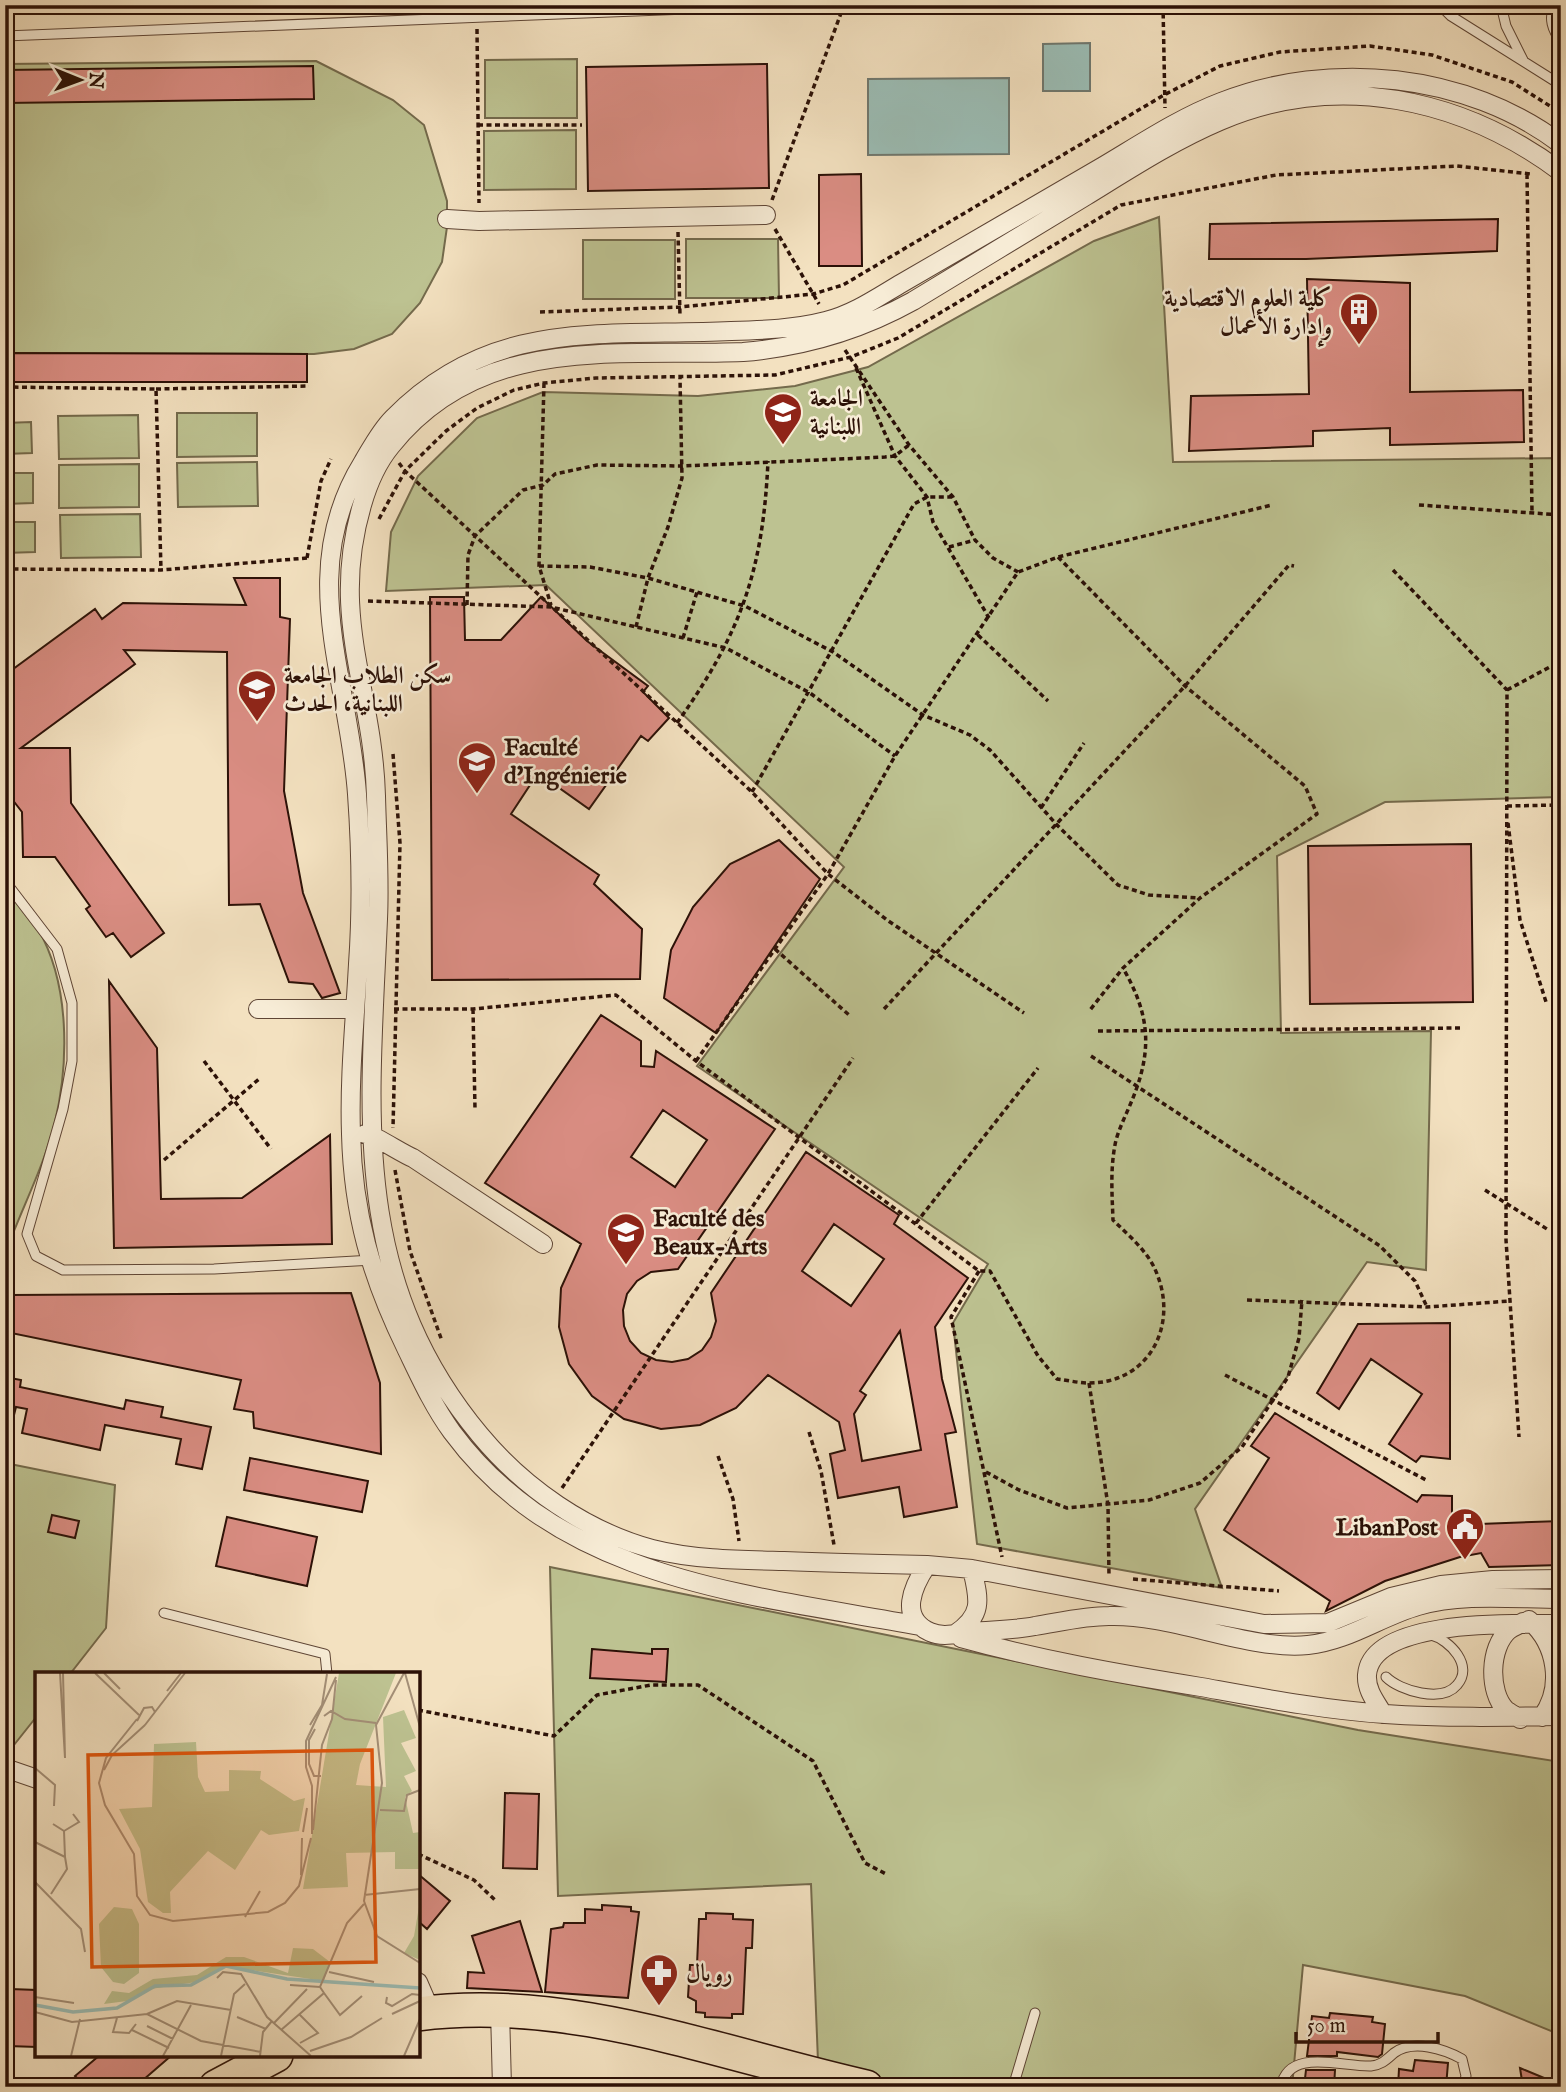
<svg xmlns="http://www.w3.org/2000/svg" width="1566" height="2092" viewBox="0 0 1566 2092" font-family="'IM FELL English',Amiri,serif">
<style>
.green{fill:#bdc291;stroke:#746a4c;stroke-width:2}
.water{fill:#9bbdb5;stroke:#6f786f;stroke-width:2}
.building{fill:#da8d83;stroke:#2c1107;stroke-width:2;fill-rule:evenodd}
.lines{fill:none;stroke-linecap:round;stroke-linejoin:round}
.lane-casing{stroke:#5e4535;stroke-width:11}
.street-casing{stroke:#5e4535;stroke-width:20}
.highway-casing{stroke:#2c1107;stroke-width:36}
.path{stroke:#2c1107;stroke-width:3.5;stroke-dasharray:5 3.5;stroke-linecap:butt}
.lane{stroke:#f7ecd6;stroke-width:9}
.street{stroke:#f7ecd6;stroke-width:18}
.highway{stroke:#f3e1c0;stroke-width:33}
.path-bridge{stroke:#2c1107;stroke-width:3.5;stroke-dasharray:5 3.5;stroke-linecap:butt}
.labels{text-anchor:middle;stroke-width:5;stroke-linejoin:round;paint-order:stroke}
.poi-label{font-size:24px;font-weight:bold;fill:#2c1107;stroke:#f7ecd6;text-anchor:start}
.inset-river{fill:none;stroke:#9bbdb5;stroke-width:3.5}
.inset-road{fill:none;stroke:#a38e76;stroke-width:2}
.view{fill:#df550c;fill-opacity:0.15;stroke:#df550c;stroke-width:3.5}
.inset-edge{fill:none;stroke:#2c1107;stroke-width:3.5}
</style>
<rect width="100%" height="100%" fill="#f3e1c0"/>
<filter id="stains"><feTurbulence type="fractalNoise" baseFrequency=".00286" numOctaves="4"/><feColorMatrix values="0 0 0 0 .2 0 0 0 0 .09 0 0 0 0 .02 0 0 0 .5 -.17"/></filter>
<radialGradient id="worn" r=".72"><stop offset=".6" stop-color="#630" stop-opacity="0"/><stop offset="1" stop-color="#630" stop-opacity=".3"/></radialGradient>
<path class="green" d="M577,59v59h-92v-58z
M316,61l77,39 31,25 23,76v26l-5,35 -22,41 -28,31 -38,15 -40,5 -309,-1v-289z
M576,130v59l-92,1v-59z
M1159,217l14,245 388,-4v339l-176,5 -108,54 4,177 150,-2 -5,239 -59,-8 -172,247 27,79 -245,-44 -24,-221 35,-59 -291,-198 147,-199 -298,-282 -160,6 5,-59 27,-56 59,-58 66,-26 155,4 97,-10 73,-19 226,-126z
M686,239h92l1,59h-93z
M583,240h92v59h-92z
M177,413h80v43l-80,1z
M138,415l1,43 -80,1 -1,-43z
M31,422l1,31 -27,1v-31z
M257,462l1,44 -80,1 -1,-44z
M139,464v43l-80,1v-43z
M5,473h28v30l-28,1z
M140,514l1,43 -80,1 -1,-43z
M5,522h30v30l-30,1z
M5,888c11,13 25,26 33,41 32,55 31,133 17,193 -9,37 -27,74 -41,109l-9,15z
M5,1463l110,22 -9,143 -36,46h-33v42l-31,39z
M550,1567l808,163 203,32v273l-96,-39 -162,-31 -11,122h-473l-8,-203 -253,12z"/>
<path class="water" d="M1090,43v48h-47v-47z
M1009,78v76l-141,1v-76z"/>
<path class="building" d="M767,64l2,124 -181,3 -2,-124z
M313,66l1,33 -309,4v-33z
M861,174l1,92h-43v-91z
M1498,219l-1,32 -191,8h-97l1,-35z
M1307,279l103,4v109l113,-2 1,52 -134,3v-17l-77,3v15l-124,5 2,-55 118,-2z
M7,353l300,1v28h-300z
M234,578h46v39l10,2 -6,172 19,102 37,100 -18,5 -9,-14 -24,-2 -29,-78 -31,1 -2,-253 -103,-2 11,14 -114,84h49l1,55 93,130 -33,24 -18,-24 -7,4 -20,-28 4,-3 -35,-49h-32l-1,-45 -17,-22v-115l90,-66 7,10 21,-16 123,2z
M430,597h34l1,43h36l40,-43 46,44 61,45 -5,6 26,26 -21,23 -7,-5 -52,73 -51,-36 -27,41 88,61 -5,9 48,45 -2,50 -208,1z
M779,840l41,39 -104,154 -52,-35 7,-48 22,-43 37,-43z
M1471,844l2,158 -163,2 -2,-158z
M109,981l48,67 4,151 81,-1 88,-63 2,109 -218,4z
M601,1015l40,26v25l13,1 2,-16 119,78 -97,140 -27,3 -14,9 -10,13 -4,16 1,16 6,15 11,12 15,7 16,2 16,-3 14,-9 9,-13 5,-16 -5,-28 95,-141 93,63 -5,9 74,54 -33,49 7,52 14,53 -11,2 12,73 -53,10 -5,-30 -61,11 -8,-44 15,-4 -6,-28 -71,-47 -32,33 -36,17 -39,4 -37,-10 -32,-23 -23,-32 -10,-37 2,-39 20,-44 -96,-61zM663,1110l44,30 -32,47 -44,-30zM834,1224l50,35 -33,47 -49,-35zM900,1331l21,119 -59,11 -8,-47 12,-19 -6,-4z
M351,1293l29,90 1,71 -127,-26 -1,-16 -19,-3 7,-29 -230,-47v-38z
M1450,1323v136l-29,-3 -5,6 -27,-18 33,-50 -51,-35 -32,50 -22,-16 41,-69z
M5,1377l16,3 -1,7 104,22 2,-9 37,7 -2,10 50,10 -9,42 -26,-5 5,-25 -76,-14 -5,25 -78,-17 5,-24 -11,-2 -4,16h-7z
M1275,1413l142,89 5,-7 30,1v29l109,-4v44l-72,2 -8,-14 -21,4 -75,24 -59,30 4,-10 -106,-71 45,-72 -18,-12z
M250,1458l118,23 -6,31 -118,-22z
M52,1515l27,6 -4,17 -27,-6z
M227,1517l90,20 -10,49 -91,-20z
M592,1649l60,5v-5h16l-2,33 -76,-4z
M505,1793l34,1 -2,75 -34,-1z
M418,1874l32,27 -23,28 -9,-8z
M602,1905l29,2v4l8,1 -11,86 -83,-6 6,-63 12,-2 1,-4h21v-14l17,1z
M706,1913l27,1v5l20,1 -1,28h-6l-3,66h-11v4l-27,-1v-4l-9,-1v-11l-8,-4 2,-32h7l2,-46h7z
M520,1921l22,71 -75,-4 1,-16 16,1 -12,-37z
M10,1989l27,1v57l-29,-1z
M1330,2013l43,4 -1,5 13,2 -3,30 -4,3 -41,-5v4h-30l5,-40 17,2z
M100,2055h72l-37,32h-50l-10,-11z
M1415,2060l33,3 -2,24h-48l1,-18 14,2z
M1520,2068l41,17v2h-38z
M1306,2070h29l-1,17h-30z"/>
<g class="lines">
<defs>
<path id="lane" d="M1440,5l11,11 110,69
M1501,5l5,21 17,34
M1556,5c-9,12 -3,26 5,36
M5,36l782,-31
M5,881l52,68 15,54v58l-9,48 -36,125 9,22 27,14 151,-1 159,-9
M164,1613l161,41 2,20
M1386,1677c14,14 56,26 71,8 17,-19 -7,-45 -26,-50
M1013,2087l22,-74
M1281,2087c7,-40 61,-20 90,-21 11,-1 16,-7 23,-13 19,-14 50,-4 68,6l4,17 -3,11"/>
<path id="street" d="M447,219l32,2 287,-6
M258,1009h95
M365,1134c8,0 36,19 48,24l130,86
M927,1565c-48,-1 -95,-2 -143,-4 -43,-1 -89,-1 -132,-12 -66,-18 -128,-61 -172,-114 -132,-159 -110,-325 -102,-516 2,-41 -1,-82 -2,-123 -3,-108 -47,-178 -14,-291 6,-21 15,-42 29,-59 90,-113 224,-89 352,-94 62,-5 116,-21 170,-51 58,-35 115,-70 173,-105 44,-27 87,-55 134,-75 117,-50 242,-23 341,51
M972,1569l292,55 64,-1 63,-26 50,-12 52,-5 68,-1
M1529,1620c28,24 35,67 13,97
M920,1626c-170,-32 -357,-44 -468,-194 -19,-26 -32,-55 -46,-84 -35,-72 -53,-134 -55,-214 -2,-57 4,-113 7,-170 4,-57 3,-114 -1,-170 -8,-116 -62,-222 6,-332 9,-15 17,-31 30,-44 99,-101 209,-81 338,-87 32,-1 64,-2 95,-10 28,-7 52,-24 76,-38 66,-38 132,-77 198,-115 39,-23 79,-50 121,-66 109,-43 246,-29 340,42
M955,1634c29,-19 24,-35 17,-65l-45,-4c-14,21 -29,53 3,67 13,6 28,1 42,0 21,-2 43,-2 63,-6 25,-4 49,-10 74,-10 64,-2 139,35 199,29 40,-4 72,-28 110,-39 44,-13 97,-7 143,-7
M961,1638c79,22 159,36 240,49 61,11 123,23 184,27 59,4 117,3 176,2
M1383,1714c-7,-12 -17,-24 -16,-39 4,-58 155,-51 194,-51
M1520,1719c-4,-3 -10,-6 -14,-9 -18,-18 -17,-63 3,-80 4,-3 10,-5 14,-8
M5,1768l32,11
M418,1982l13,30
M500,2010l2,77"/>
<path id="highway" d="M418,2014c152,-20 302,40 448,73
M216,2087l60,-32"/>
</defs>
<use href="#lane" class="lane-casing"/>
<use href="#street" class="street-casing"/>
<use href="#highway" class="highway-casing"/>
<path class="path" d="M1163,5l2,103
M477,29l2,174
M478,125h104
M1527,174l5,338
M772,200l72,-195
M775,229l44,75
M678,232l2,84
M540,312l140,-5 133,-13 30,-9 321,-190 56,-29 60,-14 90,-6 62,9 80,27 49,31
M845,350l64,95 44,52 22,43 18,18 25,14
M856,368l39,88 32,41 6,25 56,96
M544,383l-5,183 12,39
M5,387l151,2 5,181
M156,389l153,-3
M399,463l6,8 347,321 76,82 59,46 137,93
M1419,505l142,10
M379,519l26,-48 41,-40 31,-23 37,-18 30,-7 52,-5 179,-3 76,-18 47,-19 223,-133 155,-30 181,-9 74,8
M949,547l26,-7
M1058,557l127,129 120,100 12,28 -117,84 -77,70 -33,42
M307,558l14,-77 10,-22
M539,566l51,1 58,11 97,28 88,46 90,63 47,20 20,15 67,75 61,60 31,10 51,3
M5,569l156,1 146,-12
M1393,570l114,120 -1,550 13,197
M368,601l183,6 175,41 84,45 85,63
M467,605l1,-50 7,-19 48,-46 20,-5 12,-11 42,-9 85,1 203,-9 10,-1 14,-11
M636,627l12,-49 20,-51 14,-49 -2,-100
M978,635l70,66
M683,638l14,-46
M1507,690l54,-29
M677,723c64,-90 86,-152 91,-262
M393,754l7,89 -7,285
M752,792l162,-288 13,-7h26
M1507,806l54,-1
M1041,808l43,-65
M1508,823l12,97 27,85
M775,949l74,66
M394,1009h79l143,-14 80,66 283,210h11l48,85 19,23c10,1 21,4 32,4 60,0 89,-57 68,-109 -8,-22 -28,-38 -44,-54 -1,-28 -3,-53 3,-80 5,-17 14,-33 20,-50 17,-47 11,-80 -13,-122
M473,1009l2,100
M884,1009l301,-323 104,-121 5,1
M1098,1031l362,-3
M1091,1056l289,190 35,35 12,26
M204,1061l67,88
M696,1061l132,-187 67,-118 123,-184 40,-15 214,-52
M164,1160l95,-81
M395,1170l15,81 32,90
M916,1223l122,-155
M979,1271l-28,46 51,240
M1247,1300l180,7 82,-6
M1225,1375l203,106
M1089,1383l19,122 1,72
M809,1432l12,39 13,74
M718,1456l15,43 6,42
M986,1472l33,18 48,18 82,-8 51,-17 42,-36 46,-70 11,-39 3,-38
M562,1488l291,-430
M1133,1579l146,12
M418,1710l136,26 43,-41 54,-10h47l115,76 52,102 21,11
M418,1854l56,26 21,20"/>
<use href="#lane" class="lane"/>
<use href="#street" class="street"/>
<use href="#highway" class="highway"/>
<path class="path-bridge" d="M1485,1190l62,39"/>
</g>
<defs>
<symbol id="building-pin" viewBox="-11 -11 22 30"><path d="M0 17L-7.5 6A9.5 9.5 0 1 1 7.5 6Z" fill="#8f2418" stroke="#f7ecd6"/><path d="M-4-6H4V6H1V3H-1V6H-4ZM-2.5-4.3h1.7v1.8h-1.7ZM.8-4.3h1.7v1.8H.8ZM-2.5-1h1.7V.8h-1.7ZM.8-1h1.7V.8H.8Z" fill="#fff"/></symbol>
<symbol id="university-pin" viewBox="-11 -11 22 30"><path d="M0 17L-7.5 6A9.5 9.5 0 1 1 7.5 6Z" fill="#8f2418" stroke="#f7ecd6"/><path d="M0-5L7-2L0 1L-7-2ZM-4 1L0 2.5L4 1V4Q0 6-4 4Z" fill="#fff"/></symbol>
<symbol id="civic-pin" viewBox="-11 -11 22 30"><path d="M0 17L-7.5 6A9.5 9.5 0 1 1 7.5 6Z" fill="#8f2418" stroke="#f7ecd6"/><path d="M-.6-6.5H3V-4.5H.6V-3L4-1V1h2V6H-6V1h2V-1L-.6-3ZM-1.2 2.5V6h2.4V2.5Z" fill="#fff"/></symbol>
<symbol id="pharmacy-pin" viewBox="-11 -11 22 30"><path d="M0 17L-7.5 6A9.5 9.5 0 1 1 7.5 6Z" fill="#8f2418" stroke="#f7ecd6"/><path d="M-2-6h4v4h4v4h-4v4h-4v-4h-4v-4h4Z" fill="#fff"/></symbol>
</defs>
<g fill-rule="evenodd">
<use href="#building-pin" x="1337" y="290" width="44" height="60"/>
<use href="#university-pin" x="761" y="390" width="44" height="60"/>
<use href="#university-pin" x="235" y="667" width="44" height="60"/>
<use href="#university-pin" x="455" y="739" width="44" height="60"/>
<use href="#university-pin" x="604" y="1210" width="44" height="60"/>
<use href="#civic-pin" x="1443" y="1505" width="44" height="60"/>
<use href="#pharmacy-pin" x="637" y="1951" width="44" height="60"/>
</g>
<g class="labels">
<g class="poi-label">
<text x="1332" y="306" text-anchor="end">كلية العلوم الاقتصادية<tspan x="1332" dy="28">وإدارة الأعمال</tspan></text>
<text x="810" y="406">الجامعة<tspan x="810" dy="28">اللبنانية</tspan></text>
<text x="284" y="683">سكن الطلاب الجامعة<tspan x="284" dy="28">اللبنانية، الحدث</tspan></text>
<text x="504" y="755">Faculté<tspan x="504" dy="28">d'Ingénierie</tspan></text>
<text x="653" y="1226">Faculté des<tspan x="653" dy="28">Beaux-Arts</tspan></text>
<text x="1438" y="1535" text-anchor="end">LibanPost</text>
<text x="686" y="1981">رويال</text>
</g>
</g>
<g transform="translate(35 1672)">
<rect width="385" height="385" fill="#f3e1c0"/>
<path d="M304,1h57l-36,91 -4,21 30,2 -3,-70 21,-7 12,28 -15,5 15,28 -12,5 8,15 -7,6 8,36 7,-1v37h-25v-17l-49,1 2,34 -45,2zM161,70l2,35 7,15 24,-1v-21l32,1 -1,8 34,22 11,-3 -6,33 -30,4 -8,-5 -26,40 -27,-19 -38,41 1,21h-8l-15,-11 -8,-53 -21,-40 33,-2 2,-63zM385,229v59l-16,-7 10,-17zM79,235l18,2 7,15v49l-15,11 -11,-2 -12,-15 -2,-43zM258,276l20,1 17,13 -6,19 -100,-15 -28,16 -45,7 -24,12 -23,3 8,-13 17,2 24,-14 44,-4 29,-18h18l44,16z" fill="#bdc291"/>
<path class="inset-river" d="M0,333l38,7 44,-4 38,-22 36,-1 35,-19 61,13 133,9"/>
<path class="inset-road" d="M25,1l5,85 -2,-85M60,1l44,42M69,1l16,16M369,1l-28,52 6,58 -18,118 13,35 43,27M370,1l15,54M132,19l14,-18M289,44l7,-5 14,8 31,4M102,47l-31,39 -7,25 6,22 29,49 3,42 13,19 23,6 95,-9 17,-9 14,-17 12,-48M102,49l7,-13 8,-1 3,5M110,53l40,-52M275,53l12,-20 5,-31M280,57l-6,11v24l5,12h7M0,96l20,17 -1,21M69,98l8,-15 33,-30M345,138l24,1 3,-16 13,-5M278,158l9,-85 10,-26 4,-39M29,159l15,-9 -6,-8M268,160l4,-24M277,162v-48l-6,-19v-26l30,-64M0,170l30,15 -1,-26 -11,-7M266,203l1,-37M0,210l46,47 4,23M16,222l16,-25 -2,-12M329,223l56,-6M210,245l15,-26M294,300l45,10M182,306l6,-6 18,2 26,43 44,39M255,313l30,2 27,-64 17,-19M289,321l16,22 22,-19M0,325l39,6M352,325l-1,6 6,3 20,-12 8,1M0,340l37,10 75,-8 54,27 60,11M112,342l30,-13 54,9M264,342l19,19 -18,10M357,342l28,-13M202,345l29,12M82,346l-4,14 16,1 7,-9M239,351l33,-34M112,354l26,13M97,358l37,18M246,358l43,-37 -4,-6M275,379l41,-14 31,-19M36,384l9,-37M128,384l28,-51M186,384l13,-62 11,-10M225,384l3,-24 9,-11M369,384l16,-37"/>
<path class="view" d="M337,78l4,212 -284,5 -4,-212z"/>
<rect width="385" height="385" class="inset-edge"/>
</g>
<rect width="1566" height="2092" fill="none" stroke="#f3e1c0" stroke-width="28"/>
<rect x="7" y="7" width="1552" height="2078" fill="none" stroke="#2c1107" stroke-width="3.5"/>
<rect x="14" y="14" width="1538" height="2064" fill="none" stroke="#2c1107" stroke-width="2"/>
<g transform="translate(80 80) rotate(91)" stroke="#f7ecd6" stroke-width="5" paint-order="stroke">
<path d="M0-5L12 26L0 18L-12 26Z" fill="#2c1107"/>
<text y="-10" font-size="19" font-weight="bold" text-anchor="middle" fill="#2c1107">N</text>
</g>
<path d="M1296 2032v10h142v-10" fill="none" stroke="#2c1107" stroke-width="3.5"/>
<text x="1307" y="2032" font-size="21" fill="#2c1107" stroke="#f7ecd6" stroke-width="5" paint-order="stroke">50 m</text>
<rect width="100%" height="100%" filter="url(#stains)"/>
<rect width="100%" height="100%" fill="url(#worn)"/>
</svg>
